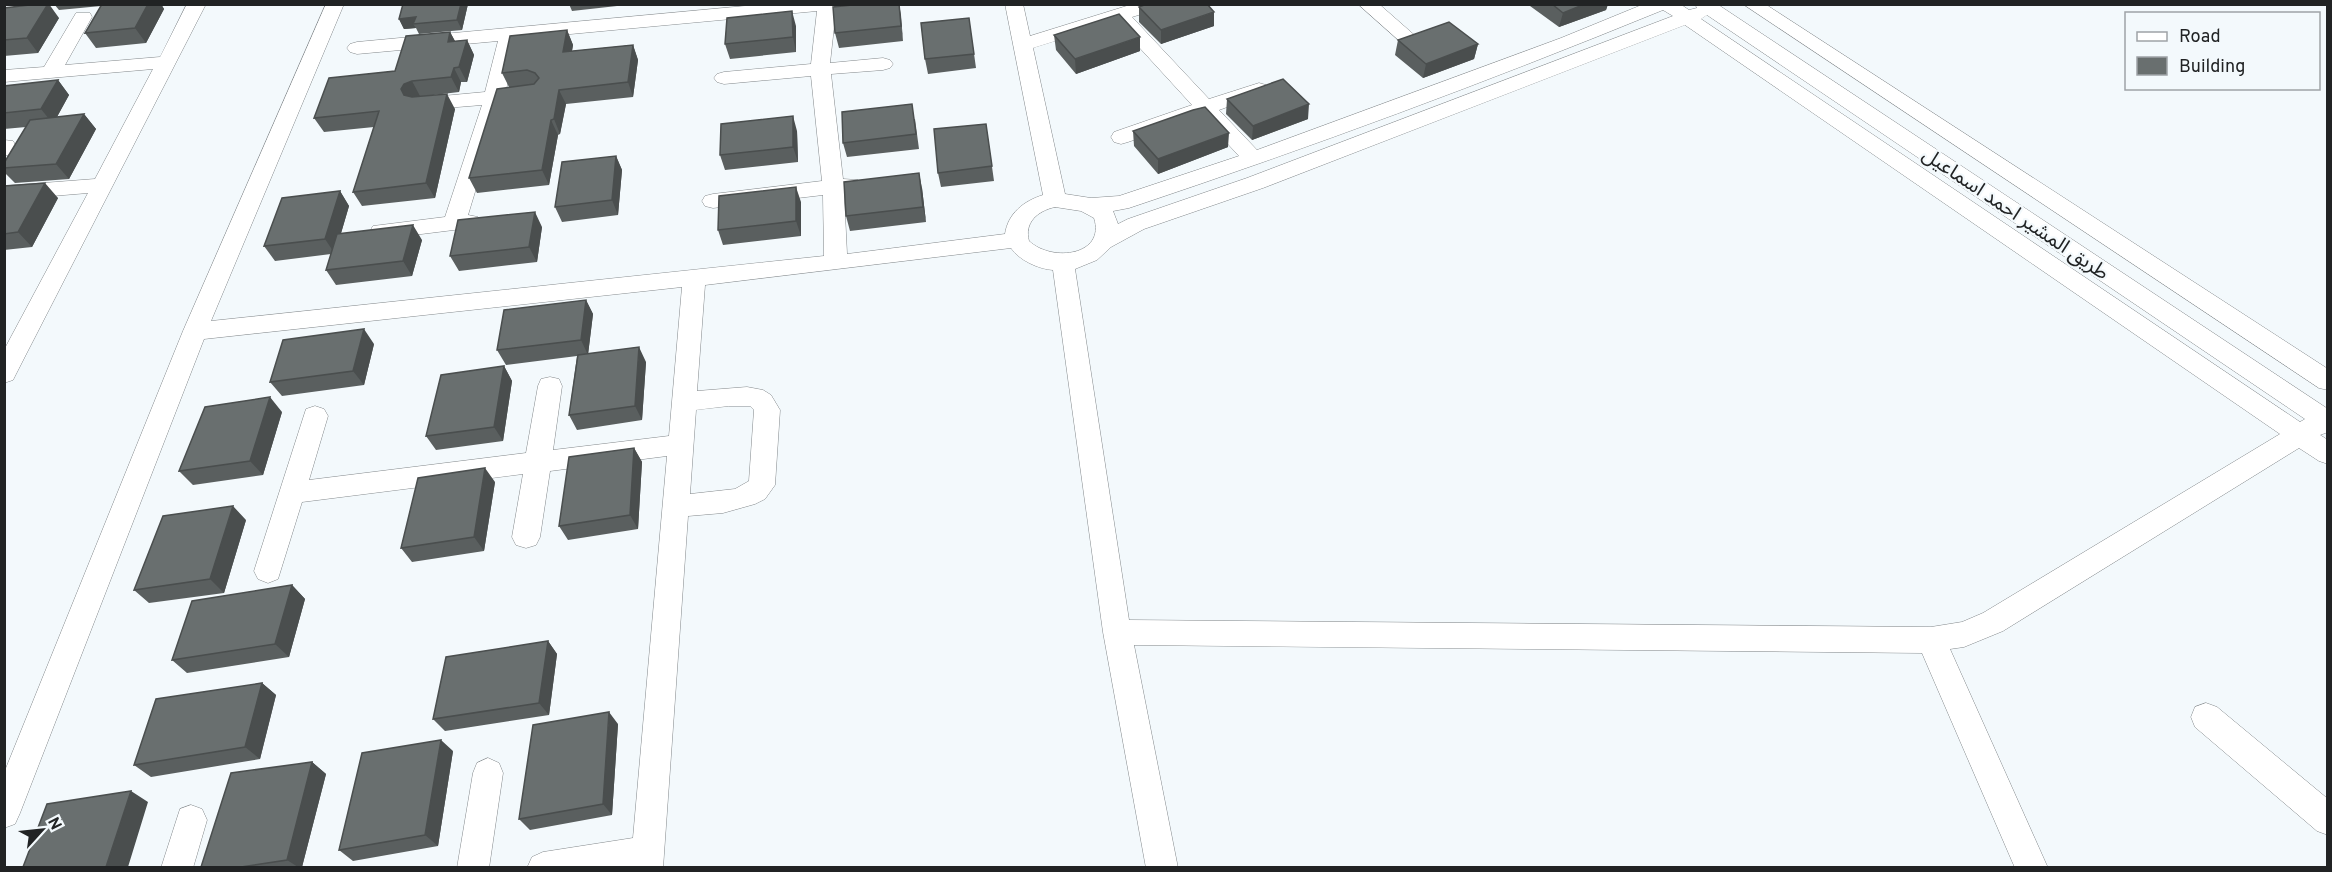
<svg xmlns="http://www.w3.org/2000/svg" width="2332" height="872" viewBox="0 0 2332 872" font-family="Overpass,'Noto Sans Arabic',sans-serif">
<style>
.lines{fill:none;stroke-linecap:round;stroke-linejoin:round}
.minor-casing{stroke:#83888b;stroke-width:1}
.minor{fill:#fff;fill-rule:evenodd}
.wall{fill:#5a5f5f}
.shaded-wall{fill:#4a4e4e}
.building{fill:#696f6f;stroke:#4a4e4e;stroke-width:1.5}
.labels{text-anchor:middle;stroke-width:4.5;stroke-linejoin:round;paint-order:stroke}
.street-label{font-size:20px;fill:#212324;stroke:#f3f9fc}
</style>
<rect width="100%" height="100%" fill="#f3f9fc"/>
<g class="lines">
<defs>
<path id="minor" d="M187,4h19l-190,370 -3,6 -9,3v-33l84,-157 -84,7v-14l91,-7 58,-110 -149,13v-12l40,-3 32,-54h14l2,4 -27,48 95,-8z
M326,4h18l-133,317 613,-65 -1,-61 -110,13 -8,-2 -3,-5 3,-5 8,-2 109,-13 -11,-105 -87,8 -7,-2 -3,-4 3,-4 7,-2 87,-8 6,-53 -300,28 -11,51 10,2 3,4 -3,4 -14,3 -34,112 10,2 3,5 -3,5 -97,12 -8,-3 -3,-5 3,-5 72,-9 37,-112 -61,5 -7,-2 -3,-4 3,-4 7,-2 64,-6 13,-51 -141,13 -7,-2 -3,-4 3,-4 7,-2 409,-38h75l-5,5 -6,54 53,-5 7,2 3,4 -3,4 -7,2 -52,4 12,105 15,1 3,5 -3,5 -14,3 3,61 158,-20c3,-21 19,-33 38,-39l-38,-191h18l7,32 103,-32h30l-2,4 -29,9 77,82 50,-16 7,2 3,4 -3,4 -47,17 38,40 304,-112 83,-34h36l9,6 8,-2 -2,-4h22l611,405v23l-8,3 8,5v24l-9,-3 -20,-13 -296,183 -39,16 -14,2 98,219h-33l-93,-215 -788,-8 44,223h-32l-43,-236 -50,-362c-15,-1 -34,-10 -42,-22l-306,37 -8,106 50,-4 16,3 8,5 9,15 -5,75 -10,14 -10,5 -32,9 -35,3 -25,352h-136l5,-11 11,-5 90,-14 34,-382 -117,15 -10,66 -4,8 -10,3 -10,-3 -4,-8 11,-63 -221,28 -24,77 -10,4 -10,-4 -4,-8 52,-162 9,-3 9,3 4,7 -19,64 217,-27 12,-67 3,-7 9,-2 9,2 3,7 -9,64 116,-14 13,-149 -478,52 -184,474 -5,11 -11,4v-55l179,-442zM1663,10l10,6 -426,162 -119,41 -10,5 -5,-13 16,-3c180,-60 358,-126 534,-198zM1707,15l598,404 -5,3 -599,-403zM1116,22l76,83 -78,27 -3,5 3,5 7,2 7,-2 74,-26 37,40 -120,40 -28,2 -26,-4 -32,-146zM1685,25l595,409 -297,179 -21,9 -31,5 -802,-7 -54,-351 22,-9 14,-13 33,-18 119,-41zM1055,207l26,4 13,7c12,37 -41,45 -65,23 -5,-18 8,-30 26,-34zM729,406h21l4,4 -5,71 -14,8 -45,5 6,-84z
M1358,4h21l41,36 -3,4h-14z
M1743,4h22l563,365v21l-9,-2z
M4,140l9,1 3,5 -5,8 -7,2z
M2206,703l11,4 111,92v36l-11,-4 -122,-104 -4,-10 4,-10z
M488,758l11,5 4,10 -14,95h-32l16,-95 4,-10z
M191,805l11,4 5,11 -14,48h-32l19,-59z"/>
</defs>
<use href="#minor" class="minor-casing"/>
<use href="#minor" class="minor"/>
</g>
<path class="wall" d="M54,4h107l3,5 -18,34 -50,5 -11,-15 16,-27 -42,4z
M403,4h65l-6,26 -43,4 -3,-6 -12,1 -5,-10z
M569,4h66l-63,7z
M899,4l4,37 -64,7 -4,-15z
M1530,4h78l-2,6 -47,17 -29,-21z
M1139,7l75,19 -53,18 -22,-22z
M4,8l55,10 -21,35 -34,3z
M969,18l7,50 -48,6 -3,-15z
M796,26v26l-66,7 -5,-15z
M567,30l6,15 -1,6 61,-6 5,15 -5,37 -67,7 -6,30 -2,1 -9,50 -72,8 -8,-15 40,-91 -7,-14z
M450,32l5,9 12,-1 7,15 -7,27h-6l-2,10 -42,5 38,12 -20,89 -73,8 -9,-14 21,-65 -50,5 -10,-14 81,-47z
M1054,35l86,16 -64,23 -20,-24z
M1398,40l80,4 -4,15 -51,19 -28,-23z
M58,80l11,15 -12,22 27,-3 12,15 -27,50 -54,4 -11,-11v-9l22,-36 -22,2v-43z
M1227,99l81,20 -56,21 -26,-26z
M915,119l4,30 -72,8 -4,-14z
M986,124l8,57 -53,6 -3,-14z
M797,131l1,31 -73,8 -5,-15z
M1133,131l95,16 -70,27 -24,-28z
M616,156l6,14 -4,45 -56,7 -7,-15z
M4,186l54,12 -26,49 -28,3z
M922,188l4,34 -76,9 -4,-15z
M340,191l9,15 -8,27 81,7 -10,36 -76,9 -10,-15 5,-16 -56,7 -11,-15z
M801,202v34l-78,9 -5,-15z
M542,227l-5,35 -78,9 -9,-15z
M586,300l7,14 -5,40 58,8 -4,58 -65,10 -8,-15 8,-59 -71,9 -9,-15z
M374,344l-10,41 -82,11 -12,-14z
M504,366l8,15 -9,60 -67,9 -10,-14z
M282,412l-19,63 -70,10 -14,-14z
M634,448l8,14 -4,67 -70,11 -9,-14z
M495,482l-11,69 -72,11 -11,-14z
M246,520l-22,73 -75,10 -15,-13z
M292,585l13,14 -16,58 -102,16 -15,-13z
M548,641l9,13 -8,61 -104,16 -12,-12z
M262,683l14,12 -16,64 -109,18 -17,-12z
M618,724l-6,91 -82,15 -11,-11z
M453,751l-15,95 -85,15 -14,-11z
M312,762l14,12 -24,93h-101z"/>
<path class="shaded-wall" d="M48,4h1l10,14 -21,35 -11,-15z
M148,4h13l3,5 -18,34 -11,-15z
M461,4h7l-6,26 -5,-10z
M899,4l2,11 2,26 -2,-15z
M1585,4h23l-2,6 -47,17 4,-14z
M792,11l4,15v26l-3,-15z
M1214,12v14l-53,18v-14z
M416,17l-3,7 3,4 -12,1 -5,-10z
M567,30l6,15 -4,22 -6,-15z
M450,32l8,15 -10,-5z
M1140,37v14l-64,23 -1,-15z
M467,40l7,15 -7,27 -8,-15z
M1478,44l-4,15 -51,19 3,-14z
M633,45l5,15 -5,37 -5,-15z
M454,68l7,14 -2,10 -8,-15z
M58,80l11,15 -16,29 -12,-15z
M412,81l8,15 -8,3 -3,5 -8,-15 3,-5z
M559,90l7,14 -6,30 -6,-15z
M447,94l8,15 -20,89 -9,-15z
M1309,104l-1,15 -56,21 1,-14z
M84,114l12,15 -27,50 -13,-15z
M793,116l4,15 1,31 -5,-15z
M551,120l7,15 -9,50 -7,-15z
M1229,133l-1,14 -70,27v-15z
M616,156l6,14 -4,45 -6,-15z
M919,173l3,15 4,34 -3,-15z
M45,183l13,15 -26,49 -14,-15z
M796,187l5,15v34l-5,-15z
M340,191l9,15 -14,48 -10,-15z
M535,212l7,15 -5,35 -8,-15z
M413,225l9,15 -10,36 -9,-15z
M586,300l7,14 -5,41 -7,-15z
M364,329l10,15 -10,41 -11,-14z
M639,347l7,15 -4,58 -7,-14z
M504,366l8,15 -9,60 -9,-14z
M270,397l12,15 -19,63 -13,-14z
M634,448l8,14 -4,67 -8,-14z
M485,468l10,14 -11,69 -10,-14z
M233,506l13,14 -22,73 -14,-14z
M292,585l13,14 -16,58 -14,-13z
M548,641l9,13 -8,61 -10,-12z
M262,683l14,12 -16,64 -15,-12z
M609,712l9,12 -6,91 -9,-11z
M441,740l12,11 -15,95 -13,-11z
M312,762l14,12 -24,93h-4l-11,-7z
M131,791l17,11 -20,65h-22z"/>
<path class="building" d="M38,4h10l-21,34 -23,2v-32z
M102,4h46l-13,24 -50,5z
M403,4h58l-4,16 -44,4 3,-7 -17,2z
M862,4h37l2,22 -66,7 -2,-26z
M1147,4h60l7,8 -53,18 -22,-23z
M1552,4h33l-22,9z
M792,11l1,26 -68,7 2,-26z
M1119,14l21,23 -65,22 -21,-24z
M969,18l5,36 -49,5 -4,-36z
M1449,22l29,22 -52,20 -28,-24z
M567,30l-4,22 70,-7 -5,37 -69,8 -5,29 -3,1 -9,50 -73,8 28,-89 37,-5 5,-6 -4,-5 -8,-3 -25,3 8,-37z
M450,32l-2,10 19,-2 -8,27 -5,1 -3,9 -39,4 -8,3 -3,5 3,6 8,2 35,-3 -21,89 -73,9 26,-81 -65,7 15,-40 66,-7 11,-35z
M1283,79l26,25 -56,22 -26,-27z
M58,80l-17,29 -37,4v-27z
M912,104l4,30 -73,9 -1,-31z
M1205,107l24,26 -71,26 -25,-28 60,-21z
M84,114l-28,50 -52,4v-5l26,-43z
M793,116v31l-73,8 1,-31z
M986,124l6,42 -54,7 -4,-44z
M616,156l-4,44 -57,7 7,-45z
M919,173l4,34 -77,9 -2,-34z
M45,183l-27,49 -14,2v-48z
M796,187v34l-78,9 1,-34z
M340,191l-15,48 -61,7 18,-48z
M535,212l-6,35 -79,9 8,-36z
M413,225l-10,36 -77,9 11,-36z
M586,300l-5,40 -84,10 7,-40z
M364,329l-11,42 -83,11 13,-42z
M639,347l-4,59 -66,9 9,-60z
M504,366l-10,61 -68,9 15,-61z
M270,397l-20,64 -71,10 26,-64z
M634,448l-4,67 -71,11 10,-69z
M485,468l-11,69 -73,11 17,-70z
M233,506l-23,73 -76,11 29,-74z
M292,585l-17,59 -103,16 20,-59z
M548,641l-9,62 -106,16 13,-62z
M262,683l-17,64 -111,18 22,-66z
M609,712l-6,92 -84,15 14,-94z
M441,740l-16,95 -86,15 23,-97z
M312,762l-25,98 -46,7h-40l30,-94z
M131,791l-25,76h-83l24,-63z"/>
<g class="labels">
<g class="street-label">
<text transform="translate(2016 213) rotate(34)" y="7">طريق المشير احمد اسماعيل</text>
</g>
</g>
<rect width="2332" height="872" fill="none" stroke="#212324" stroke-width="12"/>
<rect x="2125" y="12" width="195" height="78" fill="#f3f9fc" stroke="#9fa3a6" stroke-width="1.5"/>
<rect x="2137" y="32" width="30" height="9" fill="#ffffff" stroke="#9fa3a6" stroke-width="1.5"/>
<text x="2179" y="42" font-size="18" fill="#212324">Road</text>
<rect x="2137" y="57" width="30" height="18" fill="#696f6f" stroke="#9fa3a6" stroke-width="1.5"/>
<text x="2179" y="72" font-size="18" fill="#212324">Building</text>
<g transform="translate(42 830) rotate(63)" stroke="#f3f9fc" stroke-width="4.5" paint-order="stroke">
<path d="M0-4.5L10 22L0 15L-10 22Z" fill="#212324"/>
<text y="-9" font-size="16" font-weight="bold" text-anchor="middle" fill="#212324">N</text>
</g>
</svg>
